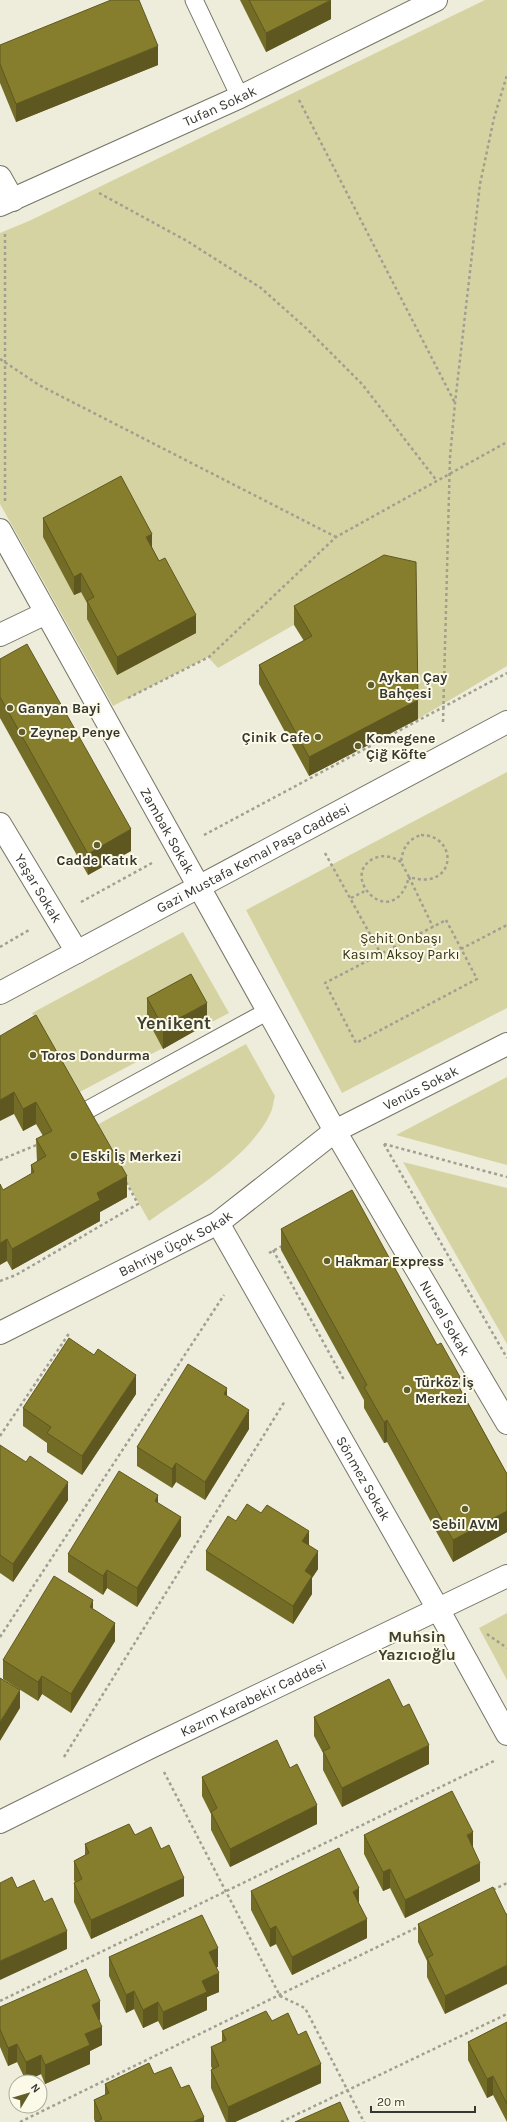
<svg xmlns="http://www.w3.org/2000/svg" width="507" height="2122" viewBox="0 0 507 2122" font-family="Karla,sans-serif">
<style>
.green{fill:#d6d3a3}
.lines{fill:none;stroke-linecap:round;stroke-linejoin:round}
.service-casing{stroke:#777666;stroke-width:19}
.minor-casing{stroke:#777666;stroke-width:24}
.tertiary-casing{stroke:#777666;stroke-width:24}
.path{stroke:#a09f91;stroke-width:2.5;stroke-dasharray:3 3;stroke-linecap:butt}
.service{stroke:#fff;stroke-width:17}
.minor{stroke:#fff;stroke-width:22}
.tertiary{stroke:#fff;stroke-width:22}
.wall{fill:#736c27}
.shaded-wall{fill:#5e5820}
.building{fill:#867e2d;stroke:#5e5820}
.poi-dot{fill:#625e2a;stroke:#fbfae8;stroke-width:1.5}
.labels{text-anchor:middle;stroke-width:4;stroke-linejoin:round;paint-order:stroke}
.street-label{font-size:14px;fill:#37362f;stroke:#fbfae8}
.poi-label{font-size:14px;font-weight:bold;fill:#37362f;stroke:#fbfae8;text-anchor:start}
.park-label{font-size:14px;fill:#373410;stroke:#fbfae8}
.quarter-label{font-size:16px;font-weight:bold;fill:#403f30;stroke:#fbfae8}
.district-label{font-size:18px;font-weight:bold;fill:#403f30;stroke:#fbfae8}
</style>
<rect width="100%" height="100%" fill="#eeeddb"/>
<path class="green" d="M485,0h22v666l-89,53 -34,-145 -166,94 -10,-11 -95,49 -113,-202v-271l29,-12z
M507,772v236l-165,85 -96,-183z
M183,932l46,81 -153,81 -44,-81z
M246,1044l29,52c-2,6 -2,13 -5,18 -19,42 -84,81 -121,107l-54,-95z
M507,1077v88l-111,-30z
M403,1162l104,26v156z
M507,1613v67l-28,-52z"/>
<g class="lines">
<defs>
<path id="service" d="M194,0l46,97
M80,1114l188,-103"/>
<g id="minor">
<path d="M0,177l13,23"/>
<path id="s1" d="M0,205l240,-108 196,-97"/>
<path id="s2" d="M0,530l335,601 172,292"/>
<path d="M0,635l46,-22"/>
<path id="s3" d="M0,824l77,128"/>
<path id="s4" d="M218,1223l220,386 69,125"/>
<path id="s5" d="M0,1333l218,-110 117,-92 172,-87"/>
<path id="s6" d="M0,1822l151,-75 356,-171"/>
</g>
<g id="tertiary">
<path id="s7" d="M0,993l507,-271"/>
</g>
</defs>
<use href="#service" class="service-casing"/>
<use href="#minor" class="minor-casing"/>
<use href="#tertiary" class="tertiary-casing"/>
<path class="path" d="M299,100l156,303
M99,193l88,48 74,47 46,41 55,55 75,97
M5,234v267
M0,359l39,26 297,152
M128,698l81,-41 127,-120 171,-95
M443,722l7,-265 5,-54 25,-219 14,-66 13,-43
M204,835l303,-162
M421,835c38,0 36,57 -12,42l-8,-15c2,-14 6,-22 20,-27z
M325,853l56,101
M401,862c-8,-5 -17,-8 -26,-4 -39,17 18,77 34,19
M409,877l24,50
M351,898l14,-7
M81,902l71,-39
M446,920l31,59 -121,64 -31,-60z
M0,947l29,-17
M461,949l46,-24
M384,1144l123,214
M384,1144l123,33
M0,1160l39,-16
M273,1250l71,130
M269,1253l15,-8
M0,1281l16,-6 122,-71 -13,-24
M0,1436l70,-104
M487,1634l20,14
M0,1637l224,-342
M64,1757l221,-356
M164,1772l116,224 25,12 59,114
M493,1890l14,-7
M0,2001l494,-240
M20,2122l400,-196
M281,2122l226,-108"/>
<use href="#service" class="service"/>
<use href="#minor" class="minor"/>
<use href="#tertiary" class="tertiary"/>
</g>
<path class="wall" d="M240,0h91v19l-65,33z
M0,45l158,20 -142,57 -16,-39z
M43,518l109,29 44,86 -79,42 -30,-56v-16l-6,-11 -7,3 -31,-58z
M294,606l124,113 -109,57 -50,-92v-19l45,-24 -10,-16z
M0,659l131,192 -43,24 -88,-157z
M147,998l60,26 -44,25 -16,-30z
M0,1036l127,161 -27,15v9l-88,49 -5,-9 -4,-71 28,-16v-9l6,-3 -1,-23 7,-3 -7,-12 -13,7 -9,-17z
M281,1229l179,159 47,86v58l-54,30 -66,-120 -3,1 -20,-35v-8l-83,-150z
M136,1394l-54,81 -35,-23v-9l-24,-17v-18z
M227,1396l22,33 -44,71 -29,-18 -4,6 -35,-22v-19z
M0,1445l68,55 -55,82 -13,-9z
M158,1503l23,33 -44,71 -30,-19 -4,7 -35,-23v-18z
M236,1521l73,24 9,24 -6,9v16l-19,30 -87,-54v-19z
M93,1609l22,32 -44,72 -29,-19 -4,7 -35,-22v-19z
M314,1717l115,47 -87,43 -19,-37v-17l-9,-17z
M202,1777l115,47 -87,43 -19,-37v-16l-9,-18z
M135,1835l49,61 -93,43 -17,-37v-19h1l-1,-3v-19l11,-6v-11z
M364,1835l109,12 7,34 -75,37 -15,-30 -7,3 -19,-37z
M251,1891l108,13 8,34 -75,37 -16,-31 -6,3 -19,-37z
M506,1914l-61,100 -18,-37v-16l-9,-19v-18z
M109,1957l109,10h-2l3,25 -12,5v13l-44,20 -5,-9 -15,7 -9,-19 -8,4 -17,-37z
M0,2007l100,13h-1l3,25 -12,6v13l-45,20 -4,-10 -15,7 -9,-19 -9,4 -8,-19z
M272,2021l26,14 23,48 -86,39h-9l-15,-34v-18l1,-1 -1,-3v-19l11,-5v-11z
M507,2022v100l-14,-27 -6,3 -19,-38v-18z
M154,2074l27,14 23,34h-109l-1,-3v-19l11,-5v-11z"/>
<path class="shaded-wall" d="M331,0v19l-65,33v-19z
M158,46v19l-142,57v-18z
M152,534v18l-6,-15z
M81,573v19l-7,3v-18z
M196,615v18l-79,42v-18z
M418,700v19l-109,57v-19z
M131,829v22l-43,24v-21z
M207,1003v21l-44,25v-22z
M14,1092v22l-14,7v-21z
M36,1102v22l-13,7v-22z
M127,1176v21l-27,15v9l-88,49v-21l85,-56z
M7,1239v22l-7,4v-22z
M136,1375v19l-54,81v-19z
M460,1377v22l-5,-19z
M227,1388v19l-3,-13z
M249,1410v19l-44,71v-18z
M387,1420v22l-3,1v-21z
M176,1463v19l-4,6v-19z
M68,1482v18l-55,82v-18z
M158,1495v18l-3,-12z
M507,1511v21l-54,30v-22z
M181,1517v19l-44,71v-19z
M309,1531v19l-7,-9z
M318,1551v18l-6,9v16l-19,30v-18l12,-35z
M107,1570v18l-4,7v-19z
M93,1600v19l-3,-12z
M115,1623v18l-44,72v-19z
M42,1676v18l-4,7v-19z
M20,1690v18l-20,33v-19z
M429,1745v19l-87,43v-19z
M317,1805v19l-87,43v-18z
M473,1832v19l-6,-16z
M480,1863v18l-75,37v-18z
M390,1869v19l-7,3v-19z
M184,1878v18l-93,43v-19z
M359,1888v19l-6,-15z
M367,1919v19l-75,37v-18z
M276,1926v18l-6,3v-18z
M67,1931v18l-67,31v-19z
M218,1948v19l-9,3v-18z
M507,1965v19l-62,30v-18z
M219,1973v19l-12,5v13l-44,20v-18l39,-31z
M134,1991v18l-8,4v-18z
M100,2001v19l-8,4v-19z
M158,2002v19l-15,7v-18z
M102,2027v18l-12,6v13l-45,20v-19l40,-31z
M17,2044v18l-9,4v-18z
M41,2055v19l-15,7v-19z
M321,2064v19l-86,39h-7v-15z
M493,2076v19l-6,3v-19z
M204,2117v5h-11z"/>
<path class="building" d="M111,0h28l19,46 -142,58 -16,-40v-19z
M249,0h82l-65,33z
M121,476l31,58 -6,3 13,24 6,-3 31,57 -79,42 -30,-56 7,-4 -13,-24 -7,4 -31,-59z
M384,555l32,7 2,138 -109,57 -50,-92 53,-29 -18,-30z
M27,644l104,185 -43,25 -88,-157v-38z
M191,974l16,29 -44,24 -16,-29z
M36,1015l91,161 -30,17 3,7 -88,49 -5,-10 -7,4v-59l3,6 31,-18 -3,-7 15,-9 -10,-17 16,-8 -16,-29 -13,7 -9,-17 -14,8v-64z
M352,1190l85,155 4,-2 19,34 -5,3 52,94v37l-54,29 -66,-120 -3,2 -20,-35 3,-2 -86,-156z
M69,1338l25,17 4,-6 38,26 -54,81 -35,-23 4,-6 -28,-19z
M188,1364l39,24 -3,6 25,16 -44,72 -29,-19 -4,6 -35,-22z
M0,1445l26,17 4,-6 38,26 -55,82 -13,-9z
M119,1471l39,24 -3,6 26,16 -44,71 -30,-18 -4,6 -35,-22z
M247,1504l14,9 6,-8 42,26 -7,10 16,10 -13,20 7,5 -19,30 -87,-55 22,-35 8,5z
M54,1576l39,24 -3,7 25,16 -44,71 -29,-18 -4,6 -35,-22z
M0,1678l20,12 -20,32z
M389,1679l14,28 6,-3 20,41 -87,43 -19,-37 7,-3 -16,-31z
M277,1740l13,28 7,-4 20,41 -87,44 -19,-37 6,-4 -15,-31z
M452,1791l21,41 -6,3 13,28 -75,37 -15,-31 -7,3 -19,-37z
M129,1824l6,11 16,-8 10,22 8,-4 15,33 -93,42 -17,-37 8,-4 -8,-18 15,-8 -4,-9z
M339,1848l20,40 -6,4 14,27 -75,38 -16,-31 -6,3 -19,-38z
M12,1877l5,11 17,-8 10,22 8,-4 15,33 -67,30v-78z
M493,1887l13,27h1v51l-62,31 -18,-38 6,-3 -15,-31z
M202,1915l16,33 -9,4 10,21 -17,8 5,11 -44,20 -5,-10 -15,8 -9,-19 -8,4 -17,-38z
M86,1969l14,32 -8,4 10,22 -17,7 5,11 -45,20 -4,-10 -15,7 -9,-18 -9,4 -8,-19v-22z
M266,2011l6,10 16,-8 10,22 8,-4 15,33 -93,43 -17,-37 8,-4 -8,-19 15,-7 -4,-9z
M507,2022v82l-14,-28 -6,3 -19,-37z
M149,2063l5,11 17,-7 10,21 8,-3 15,32 -11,5h-98l7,-3 -8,-19 15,-7 -4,-9z
M340,2102l9,20h-54z"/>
<g class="poi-dot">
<circle cx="371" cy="685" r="4"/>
<circle cx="10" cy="708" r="4"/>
<circle cx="22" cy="732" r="4"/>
<circle cx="318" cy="737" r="4"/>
<circle cx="358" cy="746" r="4"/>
<circle cx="97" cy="845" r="4"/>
<circle cx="33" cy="1055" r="4"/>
<circle cx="74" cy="1156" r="4"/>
<circle cx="327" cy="1261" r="4"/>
<circle cx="407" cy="1390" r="4"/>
<circle cx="465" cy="1509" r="4"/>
</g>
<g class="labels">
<g class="street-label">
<text dy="5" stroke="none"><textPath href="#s1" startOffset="241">Tufan Sokak</textPath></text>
<text dy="5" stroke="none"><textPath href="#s2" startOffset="344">Zambak Sokak</textPath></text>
<text dy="5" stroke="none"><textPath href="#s7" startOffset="287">Gazi Mustafa Kemal Paşa Caddesi</textPath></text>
<text dy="5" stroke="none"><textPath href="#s3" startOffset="75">Yaşar Sokak</textPath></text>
<text dy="5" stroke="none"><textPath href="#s5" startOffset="489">Venüs Sokak</textPath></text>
<text dy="5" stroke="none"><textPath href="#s5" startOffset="197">Bahriye Üçok Sokak</textPath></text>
<text dy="5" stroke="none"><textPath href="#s2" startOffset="905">Nursel Sokak</textPath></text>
<text dy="5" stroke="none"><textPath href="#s4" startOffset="294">Sönmez Sokak</textPath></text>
<text dy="5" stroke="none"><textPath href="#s6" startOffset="282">Kazım Karabekir Caddesi</textPath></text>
</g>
<g class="poi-label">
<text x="379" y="682">Aykan Çay<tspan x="379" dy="16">Bahçesi</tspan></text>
<text x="18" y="713">Ganyan Bayi</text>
<text x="30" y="737">Zeynep Penye</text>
<text x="310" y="742" text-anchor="end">Çinik Cafe</text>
<text x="366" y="743">Komegene<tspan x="366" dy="16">Çiğ Köfte</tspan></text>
<text x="97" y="865" text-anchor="middle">Cadde Katık</text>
<text x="41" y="1060">Toros Dondurma</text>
<text x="82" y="1161">Eski İş Merkezi</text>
<text x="335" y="1266">Hakmar Express</text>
<text x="415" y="1387">Türköz İş<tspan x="415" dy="16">Merkezi</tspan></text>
<text x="465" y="1529" text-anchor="middle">Sebil AVM</text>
</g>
<g class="park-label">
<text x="401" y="943">Şehit Onbaşı<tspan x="401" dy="16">Kasım Aksoy Parkı</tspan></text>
</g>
<g class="quarter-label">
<text x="417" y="1642">Muhsin<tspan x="417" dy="18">Yazıcıoğlu</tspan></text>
</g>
<g class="district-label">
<text x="174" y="1029">Yenikent</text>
</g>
</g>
<g transform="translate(28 2094) rotate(52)"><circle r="19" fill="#fbfae8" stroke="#adac9e"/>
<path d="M0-3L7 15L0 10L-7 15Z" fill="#625e2a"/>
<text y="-6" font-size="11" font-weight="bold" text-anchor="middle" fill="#37362f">N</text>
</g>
<path d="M371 2106v6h104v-6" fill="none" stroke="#37362f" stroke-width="2"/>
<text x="377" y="2106" font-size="12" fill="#37362f" stroke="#fbfae8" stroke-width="3" paint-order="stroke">20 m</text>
</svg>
